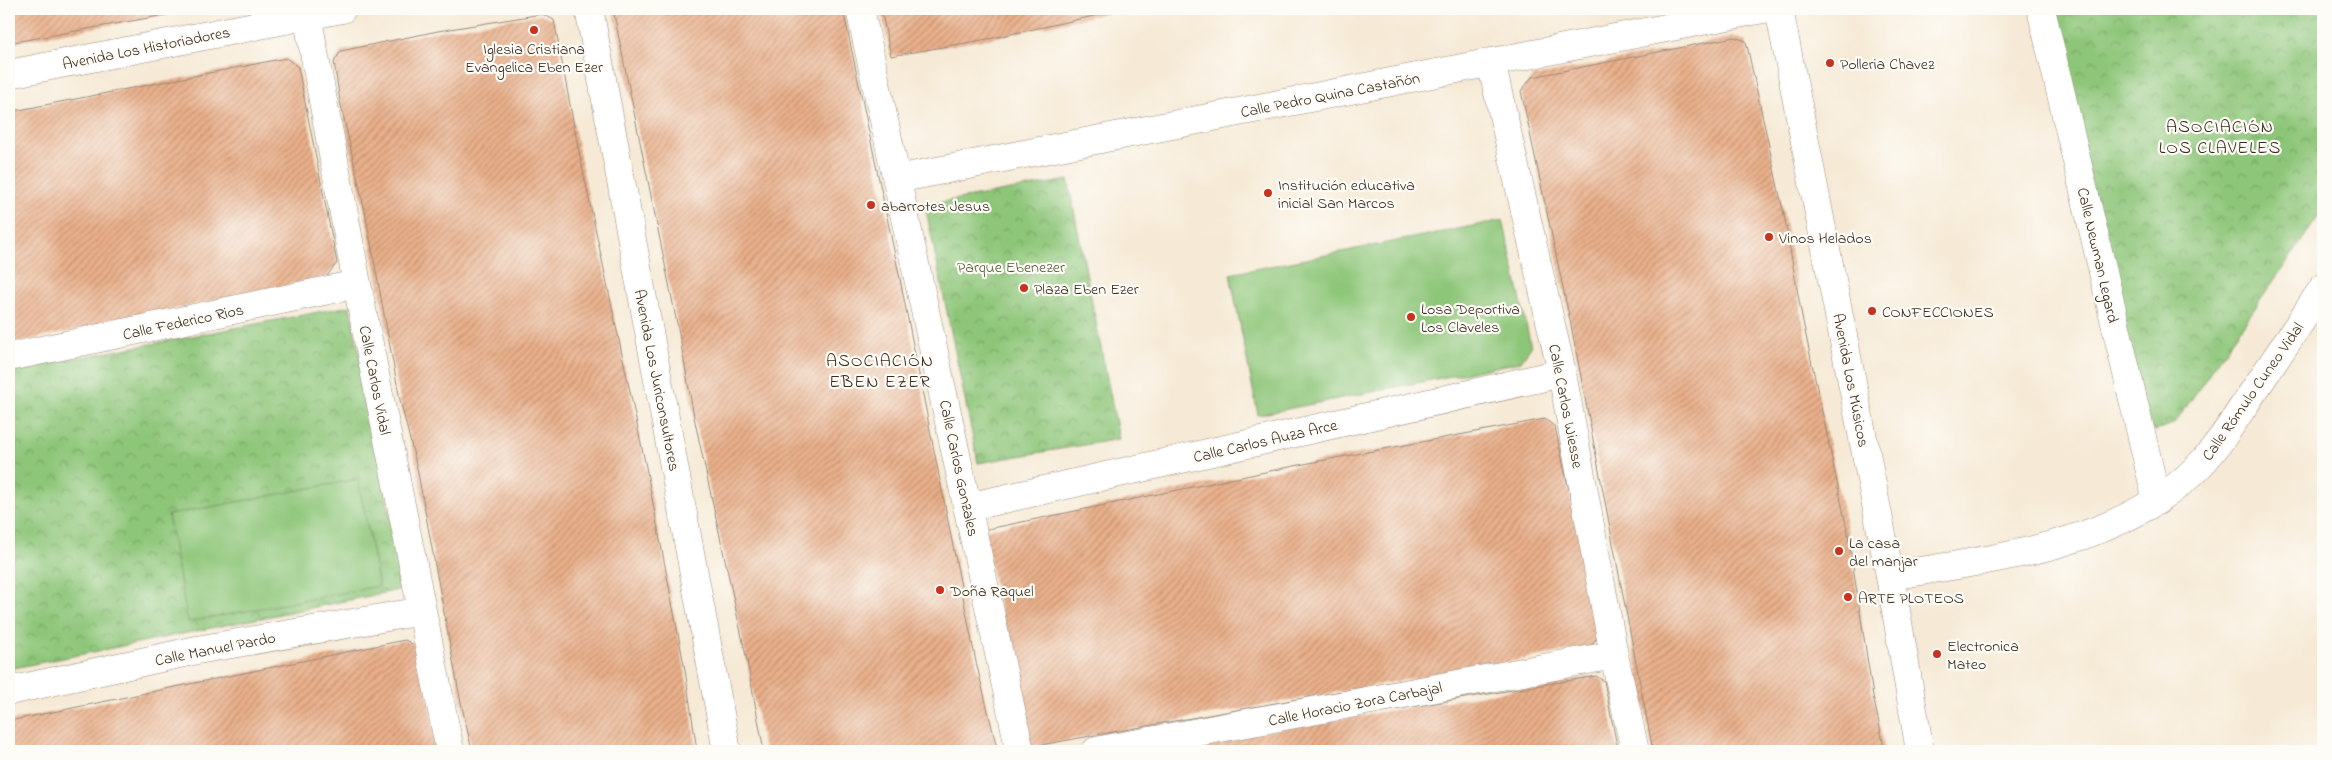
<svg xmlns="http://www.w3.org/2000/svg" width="2332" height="760" viewBox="0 0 2332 760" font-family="'Indie Flower',sans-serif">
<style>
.park{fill:url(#park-crowns);stroke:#64784c}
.pitch{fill:#8ec679;stroke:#64784c}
.building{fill:url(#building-hatch)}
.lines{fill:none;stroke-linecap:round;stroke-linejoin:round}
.minor-casing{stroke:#988a7a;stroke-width:29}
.tertiary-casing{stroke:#988a7a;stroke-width:29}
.minor{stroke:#fff;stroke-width:28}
.tertiary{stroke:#fff;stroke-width:28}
.poi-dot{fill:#c8321e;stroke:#fdfcf7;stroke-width:2}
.labels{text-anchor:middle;stroke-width:4.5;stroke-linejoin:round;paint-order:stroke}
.street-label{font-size:16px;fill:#3b2a1e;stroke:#fdfcf7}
.poi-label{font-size:16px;fill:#3b2a1e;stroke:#fdfcf7;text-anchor:start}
.park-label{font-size:16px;fill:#545939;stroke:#fdfcf7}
.neighbourhood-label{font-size:18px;letter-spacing:1px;fill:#3b2a1e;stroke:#fdfcf7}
</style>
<defs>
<pattern id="park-crowns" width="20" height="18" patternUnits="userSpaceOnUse" patternTransform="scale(1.25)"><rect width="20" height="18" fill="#8ec679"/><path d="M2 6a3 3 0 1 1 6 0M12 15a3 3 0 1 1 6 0" fill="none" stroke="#75a163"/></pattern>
<pattern id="building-hatch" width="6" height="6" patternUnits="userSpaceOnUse" patternTransform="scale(1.25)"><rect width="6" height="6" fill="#eab08b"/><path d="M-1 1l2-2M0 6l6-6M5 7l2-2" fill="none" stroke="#bf8f71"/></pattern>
</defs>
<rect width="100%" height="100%" fill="#fdfcf7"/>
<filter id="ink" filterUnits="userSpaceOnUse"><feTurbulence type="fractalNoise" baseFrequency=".02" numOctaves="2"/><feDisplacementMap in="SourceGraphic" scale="10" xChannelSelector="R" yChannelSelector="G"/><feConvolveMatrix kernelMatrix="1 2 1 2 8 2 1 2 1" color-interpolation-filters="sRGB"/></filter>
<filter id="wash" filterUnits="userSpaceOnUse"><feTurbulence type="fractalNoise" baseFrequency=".0096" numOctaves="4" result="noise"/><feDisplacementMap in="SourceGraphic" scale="20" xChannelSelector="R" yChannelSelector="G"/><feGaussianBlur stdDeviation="1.12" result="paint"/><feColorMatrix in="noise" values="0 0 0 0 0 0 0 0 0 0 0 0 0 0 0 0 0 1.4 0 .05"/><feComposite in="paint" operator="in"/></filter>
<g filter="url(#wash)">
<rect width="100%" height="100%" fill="#f6ead6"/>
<path class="park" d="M2044,9h279v201l-148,213 -20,8 -17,-14z
M1068,180l51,259 -141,24 -53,-258z
M350,306l54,283 -395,80v-298z"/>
<path class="pitch" d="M1503,220l28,127 -11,15 -262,53 -28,-141z
M358,479l21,107 -191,36 -20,-107z"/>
<g id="blocks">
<path class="building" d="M9,9h184v1l-184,33z
M613,9h230l57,270 76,383 20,82 -5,7h-227l-18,-95 -52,-239 -14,-79z
M881,9h240v1l-133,29 -97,17z
M542,14l12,6 24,127 68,320 39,203 12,81h-225l-13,-58 -42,-225 -17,-68 -35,-188 -25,-111 -6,-39 7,-11 97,-20z
M1734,37l12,4 38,174 18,102 46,217 25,162 12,55h-232l-82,-426 -50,-234 11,-14z
M286,58l12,9 39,196 -11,14 -317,67v-232z
M1545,419l10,8 24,109 20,99 -9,12 -561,100 -46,-217 331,-68z
M405,640l13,7 21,104h-430v-30z
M1596,676l8,5 14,70h-455l105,-20z"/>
</g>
</g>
<g filter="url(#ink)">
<use href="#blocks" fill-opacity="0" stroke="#988a7a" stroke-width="1"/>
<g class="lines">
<defs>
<path id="minor" d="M306,9l51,275 93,467
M860,9l160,742
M2041,9l116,492
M1491,62l71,311 52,282 21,96
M897,179l866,-170
M9,357l348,-73
M968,507l594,-134
M1890,576c103,-17 229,-30 307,-108 21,-21 37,-48 54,-73 24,-35 48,-71 72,-107
M9,691l188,-41 225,-39
M1096,751l518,-96"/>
<path id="tertiary" d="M589,9l138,742
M1779,9l111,567 30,175
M9,74l333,-65"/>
</defs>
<use href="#minor" class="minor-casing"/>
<use href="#tertiary" class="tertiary-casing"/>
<use href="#minor" class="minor"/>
<use href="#tertiary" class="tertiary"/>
</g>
</g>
<g class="poi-dot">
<circle cx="534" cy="30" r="5"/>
<circle cx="1830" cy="63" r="5"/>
<circle cx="1268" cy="193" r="5"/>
<circle cx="871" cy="205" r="5"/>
<circle cx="1769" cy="237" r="5"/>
<circle cx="1024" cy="288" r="5"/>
<circle cx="1872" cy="311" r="5"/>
<circle cx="1411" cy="317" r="5"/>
<circle cx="1839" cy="551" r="5"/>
<circle cx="940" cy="590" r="5"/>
<circle cx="1848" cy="597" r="5"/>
<circle cx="1937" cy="654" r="5"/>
</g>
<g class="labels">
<g class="street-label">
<text transform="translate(146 47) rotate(-11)" y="6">Avenida Los Historiadores</text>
<text transform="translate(1330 94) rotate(-11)" y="6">Calle Pedro Quina Castañón</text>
<text transform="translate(2099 255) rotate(77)" y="6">Calle Newman Legard</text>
<text transform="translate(183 321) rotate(-12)" y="6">Calle Federico Rios</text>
<text transform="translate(376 380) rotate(79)" y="6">Calle Carlos Vidal</text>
<text transform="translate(658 380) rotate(79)" y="6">Avenida Los Juriconsultores</text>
<text transform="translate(1852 380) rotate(79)" y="6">Avenida Los Músicos</text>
<text transform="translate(2252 391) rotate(-55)" y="6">Calle Rómulo Cuneo Vidal</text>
<text transform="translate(1567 406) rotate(79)" y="6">Calle Carlos Wiesse</text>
<text transform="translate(1265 440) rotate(-13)" y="6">Calle Carlos Auza Arce</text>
<text transform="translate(960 468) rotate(78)" y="6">Calle Carlos Gonzales</text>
<text transform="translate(215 648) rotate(-11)" y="6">Calle Manuel Pardo</text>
<text transform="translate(1355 703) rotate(-11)" y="6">Calle Horacio Zora Carbajal</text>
</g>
<g class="poi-label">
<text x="534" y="54" text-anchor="middle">Iglesia Cristiana<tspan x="534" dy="18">Evangelica Eben Ezer</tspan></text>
<text x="1840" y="69">Polleria Chavez</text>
<text x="1278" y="190">Institución educativa<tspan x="1278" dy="18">inicial San Marcos</tspan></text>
<text x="881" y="211">abarrotes Jesus</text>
<text x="1779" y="243">Vinos Helados</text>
<text x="1034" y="294">Plaza Eben Ezer</text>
<text x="1421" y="314">Losa Deportiva<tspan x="1421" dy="18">Los Claveles</tspan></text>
<text x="1882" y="317">CONFECCIONES</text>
<text x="1849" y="548">La casa<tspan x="1849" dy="18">del manjar</tspan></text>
<text x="950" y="596">Doña Raquel</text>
<text x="1858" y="603">ARTE PLOTEOS</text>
<text x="1947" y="651">Electronica<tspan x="1947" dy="18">Mateo</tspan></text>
</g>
<g class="park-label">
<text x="1011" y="272">Parque Ebenezer</text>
</g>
<g class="neighbourhood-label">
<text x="2220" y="132">ASOCIACIÓN<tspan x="2220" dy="21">LOS CLAVELES</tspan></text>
<text x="880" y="366">ASOCIACIÓN<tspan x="880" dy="21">EBEN EZER</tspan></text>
</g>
</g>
<rect width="2332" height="760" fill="none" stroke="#fdfcf7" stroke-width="30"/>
</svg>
